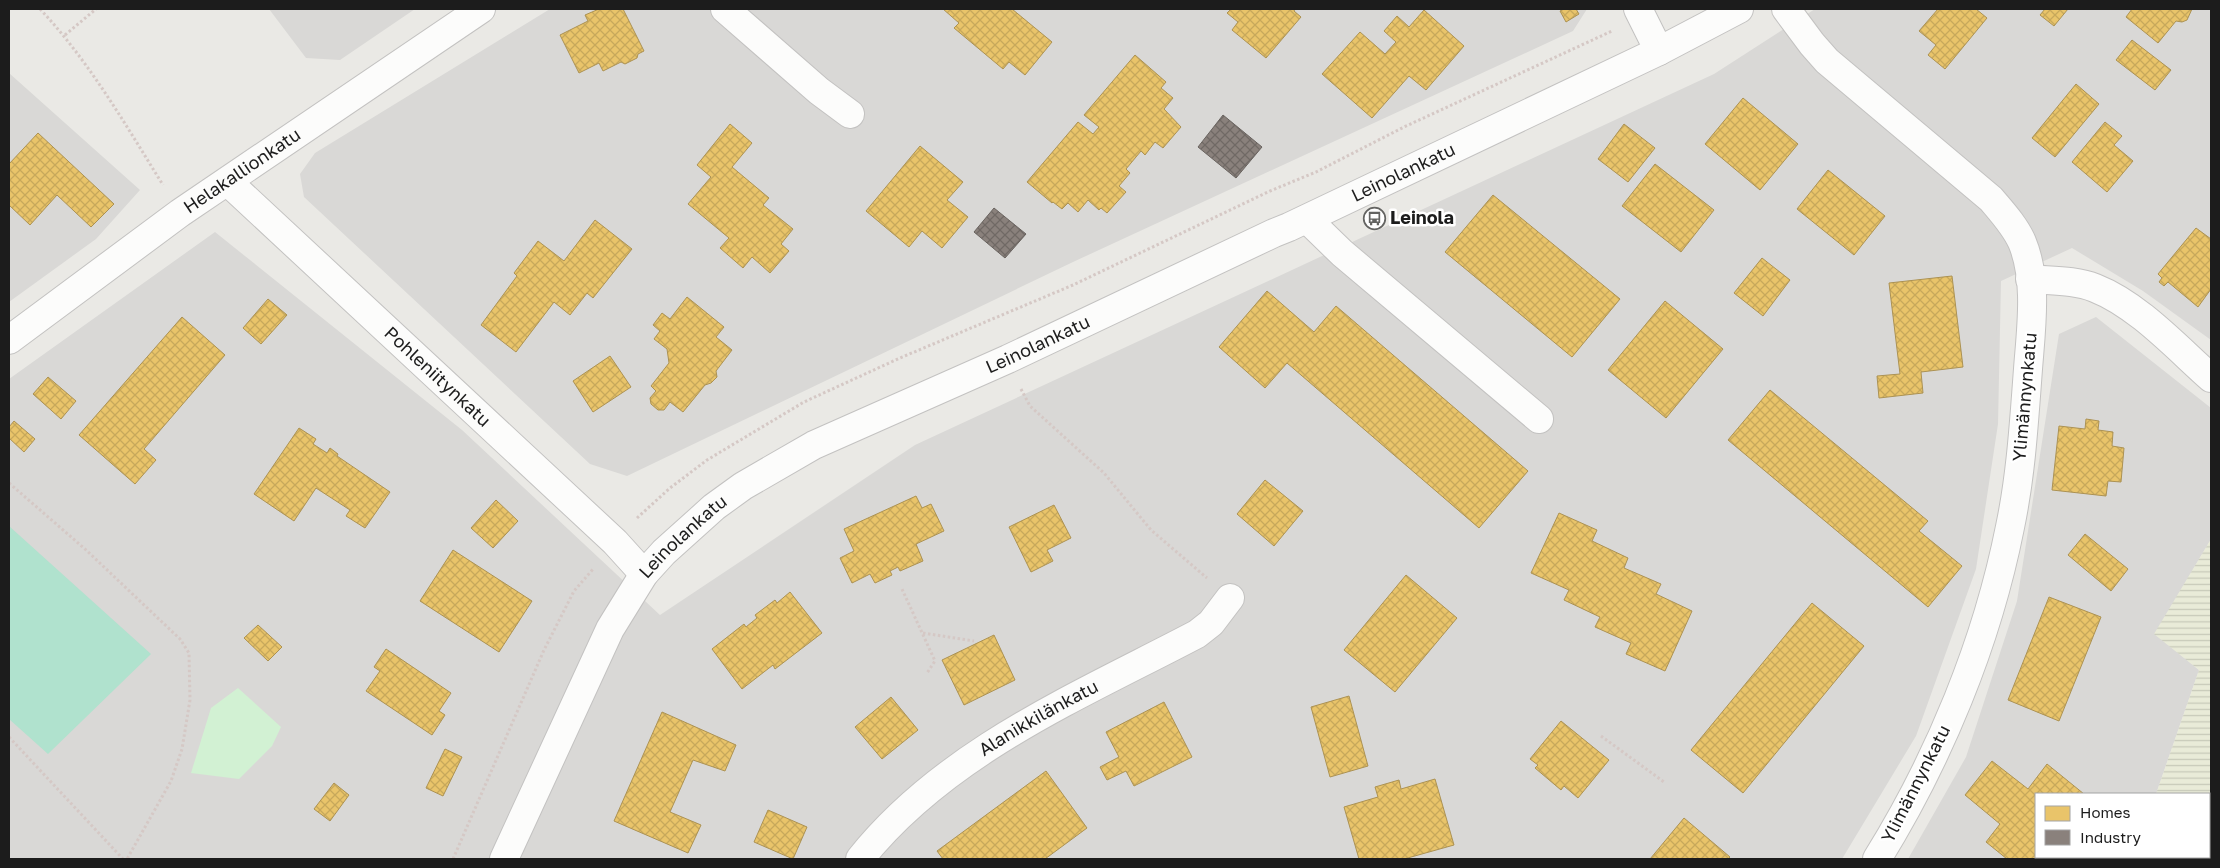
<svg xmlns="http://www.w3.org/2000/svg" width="2220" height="868" viewBox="0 0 2220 868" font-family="'Golos Text',sans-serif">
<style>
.residential{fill:#d9d8d6}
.farmland{fill:url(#farmland-rules)}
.park{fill:#d2f1d3}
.pitch{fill:#b0e2ce}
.homes{fill:url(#homes-cross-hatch);stroke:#ac9253}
.industry{fill:url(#industry-cross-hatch);stroke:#69635f}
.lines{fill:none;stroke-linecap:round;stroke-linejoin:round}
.minor-casing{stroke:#c3c2c1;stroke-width:30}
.path{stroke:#d5c8c5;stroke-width:3;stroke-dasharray:2.5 2.5;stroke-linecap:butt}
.minor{stroke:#fcfcfb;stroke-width:28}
.labels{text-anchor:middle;stroke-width:5;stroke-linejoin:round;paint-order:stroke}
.street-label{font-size:18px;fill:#1c1c1c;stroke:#fff}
.poi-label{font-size:18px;font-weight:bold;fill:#1c1c1c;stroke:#fff;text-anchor:start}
</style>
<defs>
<pattern id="farmland-rules" width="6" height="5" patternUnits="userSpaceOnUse" patternTransform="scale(1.25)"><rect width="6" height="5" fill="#e9ebd8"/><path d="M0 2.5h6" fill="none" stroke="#c7c9b9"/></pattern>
<pattern id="homes-cross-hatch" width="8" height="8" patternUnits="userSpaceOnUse" patternTransform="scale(1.25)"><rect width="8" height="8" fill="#e9c46a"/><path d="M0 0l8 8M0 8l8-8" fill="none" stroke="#c7a85b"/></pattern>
<pattern id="industry-cross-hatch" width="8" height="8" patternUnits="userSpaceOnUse" patternTransform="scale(1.25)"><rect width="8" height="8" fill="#8a817c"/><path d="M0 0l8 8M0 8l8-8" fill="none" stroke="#706965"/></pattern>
</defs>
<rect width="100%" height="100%" fill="#eae9e5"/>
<path class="residential" d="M269,9h146l-75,51 -34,-2z
M550,9h1037l-14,22 -500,231 -446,214 -37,-12 -286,-267 -4,-23 15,-21z
M1815,9h396v331l-68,-49 -71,-43 -71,33 -3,143 -22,145 -60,167 -74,123h-1833v-480l206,-147 247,198 198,185 255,-170 799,-371z
M9,73l131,117 -44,49 -87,63z
M2096,317l115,91v131l-56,95 44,36 -43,124h-120v63h98l-1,2h-225l58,-102 51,-156 42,-267z"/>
<path class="farmland" d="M2211,539v320h-78l1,-2h75v-63h-53l43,-124 -45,-36z"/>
<path class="park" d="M238,688l43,39 -9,19 -33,33 -48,-6 20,-65z"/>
<path class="pitch" d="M9,526l142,128 -103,100 -39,-35z"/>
<path class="homes" d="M599,9h24l21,42 -6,3 -1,4 -12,6 -4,-2 -18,9 -4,-8 -20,10 -19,-38 28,-14 -3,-6z
M943,9h69l40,33 -27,33 -16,-13 -6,7 -49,-41 5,-5z
M1231,9h64l-1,2 7,6 -35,41 -34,-28 6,-8 -11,-9z
M1564,9h12l3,5 -13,8 -6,-11z
M1938,9h38l11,9 -42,51 -17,-14 8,-10 -17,-14z
M2045,9h23l-14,17 -14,-11z
M2132,9h60l-5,11 -5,2 -6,-1 -18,22 -32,-26z
M1424,10l40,36 -38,44 -17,-14 -37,42 -50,-44 38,-42 25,22 11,-12 -12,-11 13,-15 12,11z
M2132,40l39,30 -16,20 -39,-30z
M1135,55l31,27 -5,6 12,10 -9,11 17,18 -18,21 -8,-6 -10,13 -4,-4 -15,18 4,4 -11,13 7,6 -19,21 -6,-5 -2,2 -11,-10 -10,12 -10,-9 -6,6 -9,-7 -1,1 -25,-21 51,-60 15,12 6,-7 -15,-12z
M2076,84l23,20 -44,53 -23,-19z
M1743,98l55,46 -38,46 -55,-46z
M2105,122l17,14 -8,9 19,16 -26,31 -35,-30z
M730,124l22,19 -20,24 37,31 -6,7 30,24 -12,15 8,7 -19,22 -18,-16 -9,11 -23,-20 9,-10 -41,-34 23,-27 -14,-12z
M1624,124l31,24 -27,34 -30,-23z
M38,133l76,71 -23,23 -34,-32 -27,30 -21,-20v-41z
M920,146l43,36 -16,18 21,17 -26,31 -20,-17 -13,16 -43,-36z
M1655,164l59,46 -33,42 -59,-46z
M1828,170l57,46 -31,39 -57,-46z
M1493,195l127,104 -48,58 -127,-105z
M595,220l37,29 -39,49 -6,-5 -17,22 -16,-13 -38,50 -35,-27 36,-49 -3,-3 24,-32 26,20z
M2196,228l15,11v50l-13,18 -30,-25 -4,4 -5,-4 3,-4 -4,-4z
M1762,258l28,22 -27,36 -29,-23z
M1952,276l11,91 -42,5 2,21 -44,5 -2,-22 23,-2 -11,-91z
M1267,291l47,41 22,-26 192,165 -49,57 -192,-165 -22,25 -46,-41z
M687,297l37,30 -8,10 16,13 -16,21 1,6 -6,6 -6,2 -22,27 -13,-10 -6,8h-6l-7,-6 -1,-6 6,-7 -5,-5 18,-23 -2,-14 -13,-10 6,-8 -7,-6 9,-12 8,6z
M268,299l19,16 -26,29 -18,-16z
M1665,301l58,48 -57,69 -58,-48z
M182,317l43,38 -81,94 12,11 -21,24 -56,-49z
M610,356l21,31 -38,25 -20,-31z
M48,377l28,24 -15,18 -28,-25z
M1770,390l158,131 -9,10 43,35 -34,41 -200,-167z
M2086,419l13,2 -1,9 15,2 -1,14 12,2 -3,34 -13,-1 -2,15 -54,-6 7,-64 26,3z
M14,421l21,18 -11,13 -15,-14v-11z
M299,428l17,11 -3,5 14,9 3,-5 8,6 -1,2 53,36 -25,36 -19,-12 4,-6 -34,-22 -22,33 -40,-27z
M1265,480l38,31 -29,35 -37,-32z
M916,496l6,12 9,-4 13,27 -28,13 7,17 -23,10 -2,-4 -8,4 2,4 -17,8 -5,-9 -18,9 -12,-25 14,-7 -10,-22z
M496,500l22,21 -25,27 -22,-20z
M1054,505l17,33 -24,12 6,11 -22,11 -22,-45z
M1559,513l38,17 -5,11 36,17 -4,10 37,16 -5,10 36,17 -27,60 -39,-17 5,-11 -36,-16 5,-10 -36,-17 5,-10 -38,-17z
M2085,534l43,35 -17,22 -43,-36z
M453,550l79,51 -33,51 -79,-51z
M1406,575l51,43 -62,74 -51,-42z
M790,592l32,41 -47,36 -2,-4 -31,24 -30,-40 32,-25 2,3 11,-9 -2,-3 20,-15 2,3z
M2049,597l52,20 -42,104 -51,-21z
M1812,603l52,43 -121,147 -52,-43z
M258,625l24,22 -14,14 -24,-23z
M994,635l21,45 -51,25 -22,-45z
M386,649l65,44 -12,18 6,4 -13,20 -66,-44 14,-20 -6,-4z
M1349,696l19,70 -38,11 -19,-70z
M891,697l27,33 -36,29 -27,-32z
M1164,702l28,55 -58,29 -8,-15 -19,9 -7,-13 19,-10 -13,-25z
M662,712l74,33 -11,26 -32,-11 -23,52 31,13 -13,28 -74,-32z
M1561,721l48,39 -31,38 -14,-12 -3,4 -26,-22 3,-3 -8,-6z
M445,749l17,8 -19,39 -17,-8z
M1992,761l36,28 19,-25 37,30h-48v63h36l-2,2h-63l-21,-17 14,-18 -35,-29z
M1046,771l41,57 -42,31h-102l-6,-8z
M1435,779l19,66 -50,14h-45l-15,-52 34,-10 -3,-10 24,-7 2,9z
M334,783l15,12 -19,26 -16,-12z
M768,810l39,17 -14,32 -39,-17z
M1684,818l46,39 -2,2h-78z"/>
<path class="industry" d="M1223,115l39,32 -26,31 -38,-31z
M994,208l32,26 -21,24 -31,-26z"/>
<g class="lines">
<defs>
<g id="minor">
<path d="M725,9l94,82 31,23"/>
<path d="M1638,9l21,42"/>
<path d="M1786,9l26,35 15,17 164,138c11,13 24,27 31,43 16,38 9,87 6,127 -4,53 -7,106 -18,158 -23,116 -71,232 -133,332"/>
<path id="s1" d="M228,182l387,360 29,32"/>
<path d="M1307,219l35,34 197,166"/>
<path d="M2030,279c21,2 45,1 65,9 43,17 81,59 116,90"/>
<path id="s2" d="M9,340l171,-127 301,-204"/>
<path id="s3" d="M504,859l106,-230 34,-55 20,-22 50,-45 29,-21 71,-41 194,-86 266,-126 15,-6 370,-176 80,-42"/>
<path id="s4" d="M860,859c85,-107 219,-163 337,-225l14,-11 19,-25"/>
</g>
</defs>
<use href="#minor" class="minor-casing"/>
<path class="path" d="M40,9c49,52 85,115 123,176
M65,35l31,-26
M1021,389l9,17 74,67 47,57 56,48
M9,483l76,66 95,90 9,14 1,47 -8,49 -11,32 -44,78
M637,518l33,-30 37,-28 97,-58 96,-44 173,-73 197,-94 46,-19 88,-45 208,-96
M902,589l33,72 -8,12
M923,633l51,8
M1601,736l63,46
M9,737l114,122
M453,859l91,-209 30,-59 20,-23"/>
<use href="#minor" class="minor"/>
</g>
<defs>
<symbol id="bus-ring" viewBox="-11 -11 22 22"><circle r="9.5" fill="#fff" stroke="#646462" stroke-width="1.5"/><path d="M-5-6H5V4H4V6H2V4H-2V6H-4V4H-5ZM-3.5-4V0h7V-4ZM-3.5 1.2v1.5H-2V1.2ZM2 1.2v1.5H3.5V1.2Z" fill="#646462"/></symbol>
</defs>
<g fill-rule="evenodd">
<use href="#bus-ring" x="1362" y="206" width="25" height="25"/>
</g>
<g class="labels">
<g class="street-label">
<text dy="6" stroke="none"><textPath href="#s2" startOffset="288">Helakallionkatu</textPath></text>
<text dy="6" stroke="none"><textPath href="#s3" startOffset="1182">Leinolankatu</textPath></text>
<text dy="6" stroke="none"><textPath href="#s3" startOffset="778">Leinolankatu</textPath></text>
<text dy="6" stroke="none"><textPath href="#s1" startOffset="286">Pohleniitynkatu</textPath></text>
<text transform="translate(2025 397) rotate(-85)" y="6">Ylimännynkatu</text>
<text dy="6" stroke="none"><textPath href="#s3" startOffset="372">Leinolankatu</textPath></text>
<text dy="6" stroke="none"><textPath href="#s4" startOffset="229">Alanikkilänkatu</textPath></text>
<text transform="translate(1916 784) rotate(-63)" y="6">Ylimännynkatu</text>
</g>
<g class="poi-label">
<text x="1390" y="224">Leinola</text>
</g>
</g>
<rect width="2220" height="868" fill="none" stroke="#1c1c1c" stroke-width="20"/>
<rect x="2035" y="793" width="175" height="65" fill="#ffffff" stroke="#a4a4a4"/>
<rect x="2045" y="806" width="25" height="15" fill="#e9c46a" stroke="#a4a4a4"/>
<text x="2080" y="818" font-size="15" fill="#1c1c1c">Homes</text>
<rect x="2045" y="830" width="25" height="15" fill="#8a817c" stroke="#a4a4a4"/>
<text x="2080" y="843" font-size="15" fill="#1c1c1c">Industry</text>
</svg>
